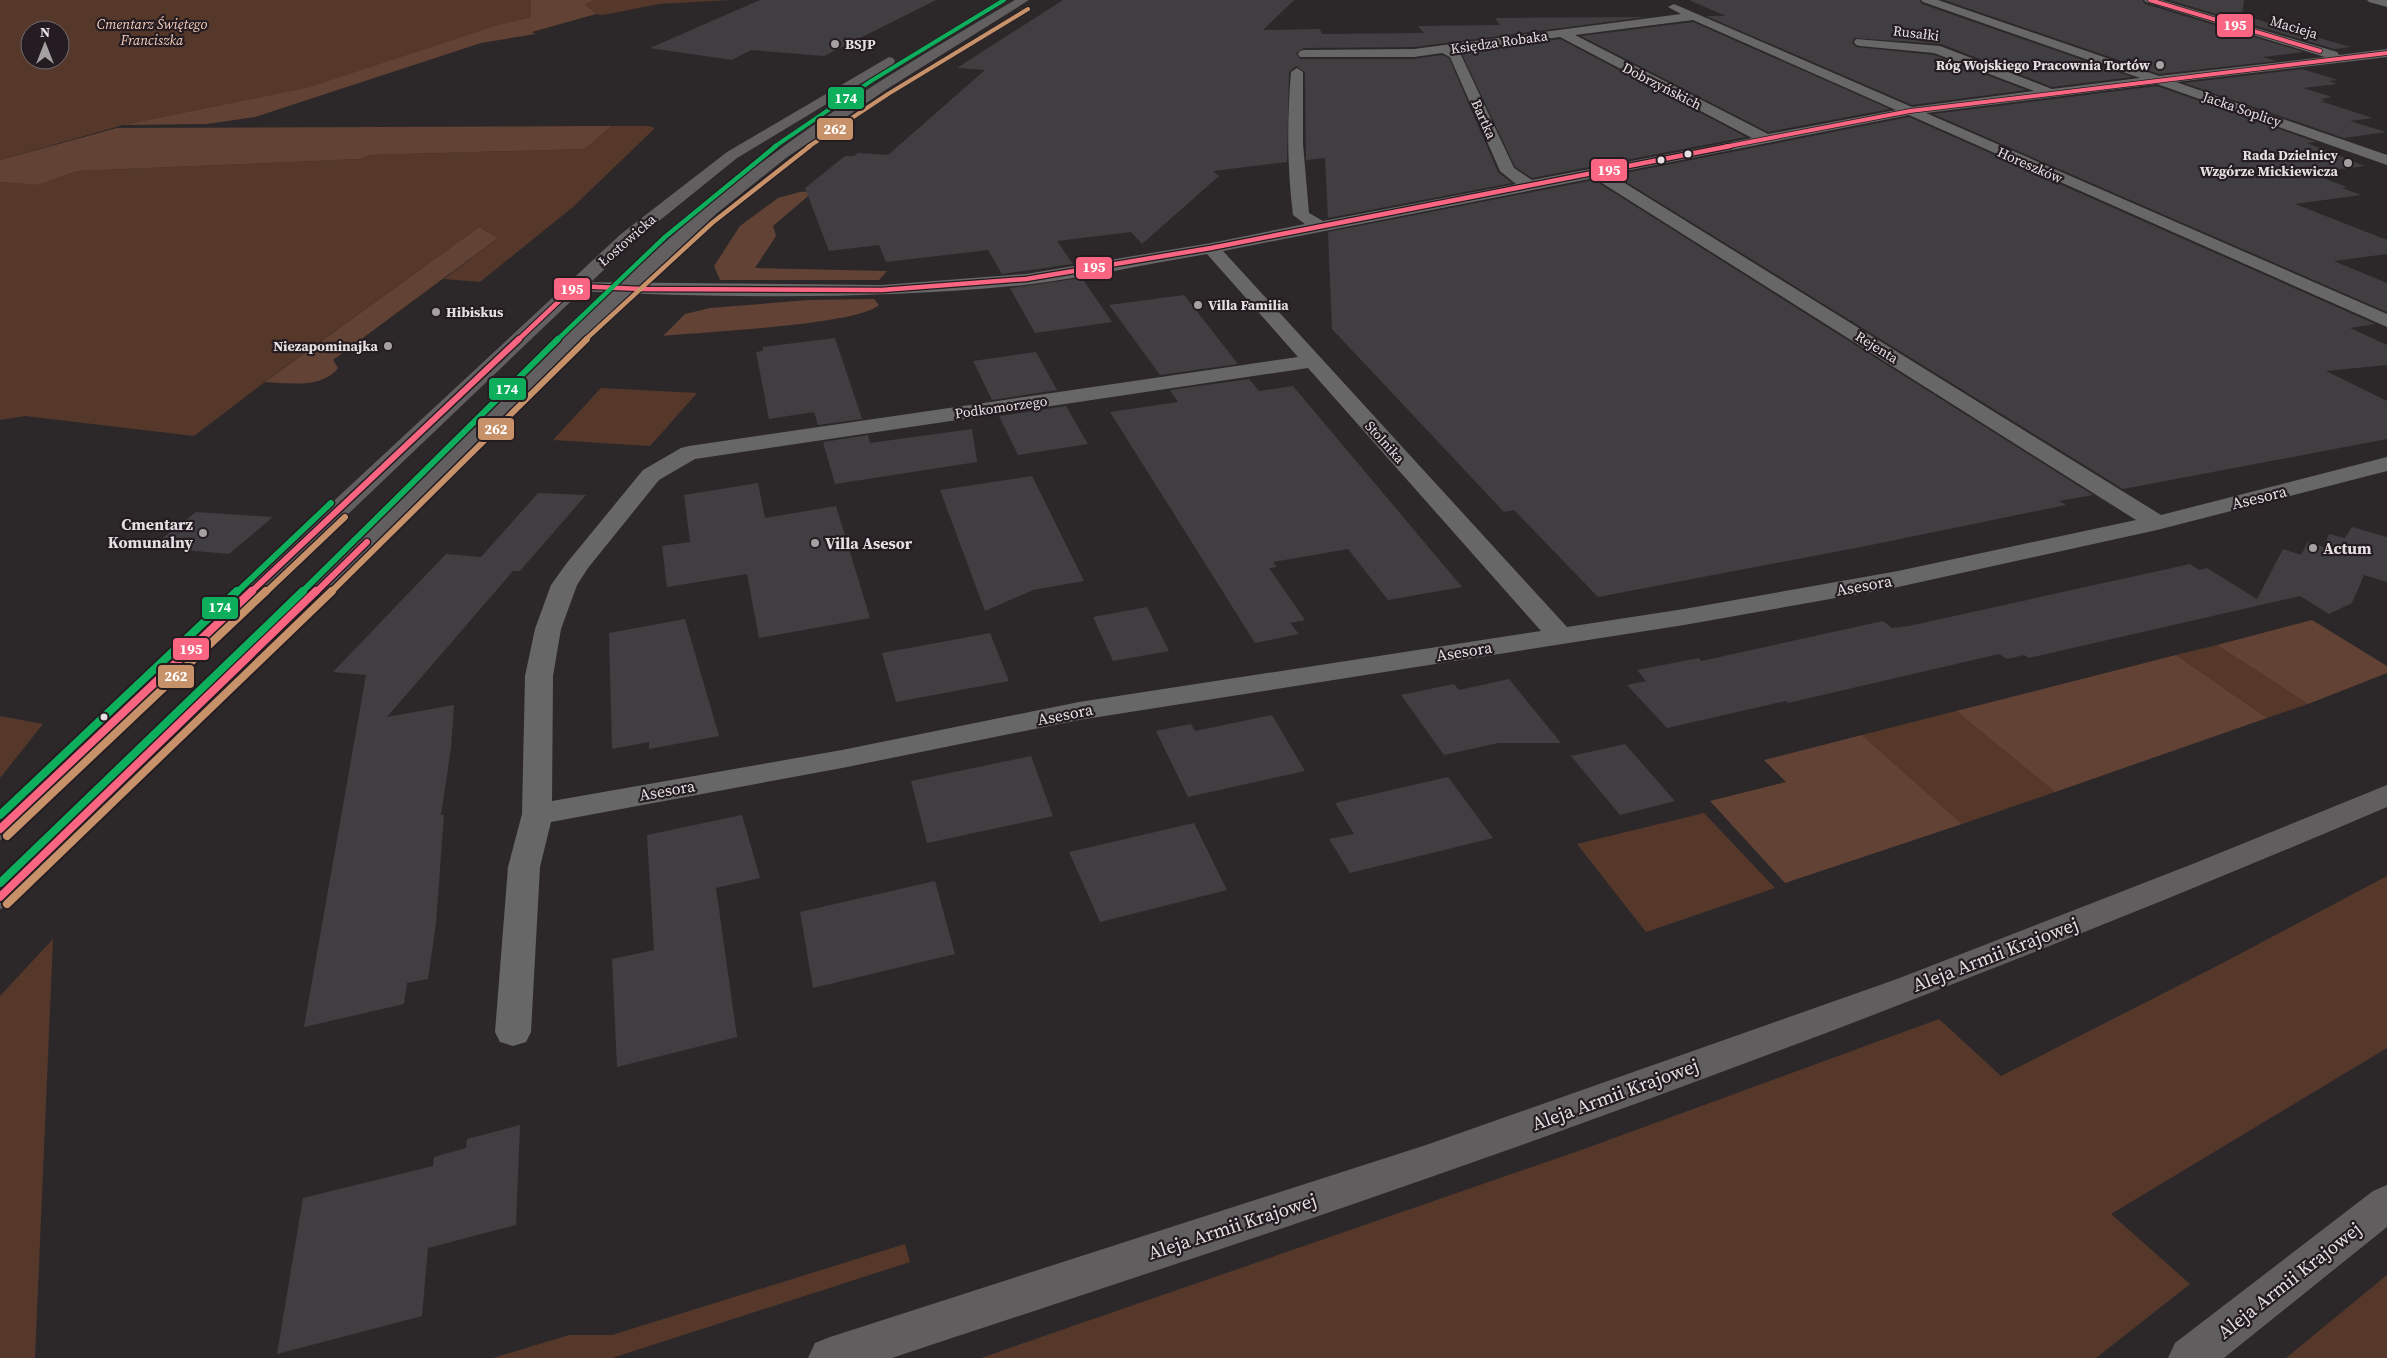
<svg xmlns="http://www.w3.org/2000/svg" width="2387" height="1358" viewBox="0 0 2387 1358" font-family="'Source Serif 4',serif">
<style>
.green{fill:#56382b;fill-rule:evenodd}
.forest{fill:#624234}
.building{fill:#403e40}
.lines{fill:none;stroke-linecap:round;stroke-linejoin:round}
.street{fill:#686767;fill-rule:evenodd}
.secondary{fill:#625f60;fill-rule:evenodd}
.primary{fill:#615e5f;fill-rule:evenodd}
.bus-1-far3-casing{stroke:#241c21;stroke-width:5.5}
.bus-1-far2-casing{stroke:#241c21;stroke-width:7}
.bus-1-far1-casing{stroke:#241c21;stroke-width:9}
.bus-1-casing{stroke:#241c21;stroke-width:12}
.bus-2-far3-casing{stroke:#241c21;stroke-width:5.5}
.bus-2-far2-casing{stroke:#241c21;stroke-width:7}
.bus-2-far1-casing{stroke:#241c21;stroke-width:9}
.bus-2-casing{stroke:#241c21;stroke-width:12}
.bus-3-far3-casing{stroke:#241c21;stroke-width:5.5}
.bus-3-far2-casing{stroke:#241c21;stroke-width:7}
.bus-3-far1-casing{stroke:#241c21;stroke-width:9}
.bus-3-casing{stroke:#241c21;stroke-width:12}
.bus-1-far3{stroke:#fa6682;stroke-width:4}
.bus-1-far2{stroke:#fa6682;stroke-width:4.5}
.bus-1-far1{stroke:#fa6682;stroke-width:6}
.bus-1{stroke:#fa6682;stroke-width:8}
.bus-2-far3{stroke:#c7916a;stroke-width:4}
.bus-2-far2{stroke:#c7916a;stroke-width:4.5}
.bus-2-far1{stroke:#c7916a;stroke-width:6}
.bus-2{stroke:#c7916a;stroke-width:8}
.bus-3-far3{stroke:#0daf5c;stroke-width:4}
.bus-3-far2{stroke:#0daf5c;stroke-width:4.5}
.bus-3-far1{stroke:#0daf5c;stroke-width:6}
.bus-3{stroke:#0daf5c;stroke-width:8}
.poi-dot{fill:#a5a0a2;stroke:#241c21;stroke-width:2}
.bus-dot{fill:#e6e0e3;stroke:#241c21;stroke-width:2}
.labels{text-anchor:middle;stroke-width:4.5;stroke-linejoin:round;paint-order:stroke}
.far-park-label{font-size:14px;font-style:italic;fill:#f8cfbd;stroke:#241c21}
.far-street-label{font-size:14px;fill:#e6e0e3;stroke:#241c21}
.far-poi-label{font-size:14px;font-weight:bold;fill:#e6e0e3;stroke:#241c21;text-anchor:start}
.street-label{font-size:16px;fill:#e6e0e3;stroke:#241c21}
.poi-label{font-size:16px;font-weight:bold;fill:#e6e0e3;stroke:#241c21;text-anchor:start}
.near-street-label{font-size:19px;fill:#e6e0e3;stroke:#241c21}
.line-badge{stroke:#241c21;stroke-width:2}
.badge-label{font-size:14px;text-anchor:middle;font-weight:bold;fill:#fff}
</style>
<rect width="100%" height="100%" fill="#2c282a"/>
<path class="green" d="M0,0h531v17l-37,9 -183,61 -188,38 -123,35zM30,30h30v30h-30z
M596,0h134l-71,4 -56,11 -7,-1 -11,-10z
M611,126h37l7,2 -82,79 -93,75 -36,-3 54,-41 -19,-11 -209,151 -76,58 -169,-20 -25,4v-238l38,3 39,-14 284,-12 9,-4 215,-6z
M601,388l96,5 -47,53 -97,-6z
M2217,645l91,59 -41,14 -91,-63z
M1956,711l99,81 -93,32 -100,-89z
M0,716l43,8 -43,54z
M1704,813l71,75 -129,44 -69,-88z
M2387,876v172l-276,166 79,70 -94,74h-1115l603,-209 355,-130 62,57 216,-110z
M53,939l-18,419h-35v-362z
M905,1244l5,18 -298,96h-119l76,-23h43z
M2387,1275v83h-101z"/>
<path class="forest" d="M531,0h65l-11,4 11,10 -64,18 3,2 -54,9 -226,74 -48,7 -84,1 187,-38 184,-61 37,-9z
M611,126l-26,23 -215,6 -9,4 -284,12 -39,14 -38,-3v-22l117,-32z
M814,191l-41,35 3,10 -21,32 132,3 -8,9h-159l-6,-14 26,-40 38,-28 22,-6z
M479,227l19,11 -165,122 5,8c-16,21 -49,15 -73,14z
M874,299l5,6c-21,20 -178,27 -216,31l22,-22 25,-6 99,-8z
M2312,620l75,46v7l-79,31 -91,-59z
M2176,655l91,63 -212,74 -99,-81z
M1862,735l100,89 -177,59 -75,-82 76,-19 -22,-22z"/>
<path class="building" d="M760,0h176l-112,56 -73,-6 -19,10 -82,-12z
M1063,0h231l-31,30 57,-1 2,5 102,-1 -6,-7 82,-1 -5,-7 151,-1 -232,30 -110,1 -8,5 4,6h114l28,-4 7,3 49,114 14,11 -184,35 -3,-60 -19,2 -1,-88 -9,-6 -7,6 -2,90 -74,9 6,5 -77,68 -11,-12 -74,9 16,23 -71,10 -14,-24 -102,12 -7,-17 -50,6 -24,-63 40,-32h9l4,-3 30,2 97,-85 -28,-2z
M1689,0h230l3,4 210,73 -80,10 -111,-43 -87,-6 -2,5 4,4 78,8 92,35 -114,15 -206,-89h20z
M1944,0h198l3,4 159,48 -41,5 13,4 -117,13z
M2169,0h75l-2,15 108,32 -16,2z
M1693,22l197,87 -122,23 -187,-96z
M1560,39l186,98 -214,41 -17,-11 -54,-115z
M2302,69l36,11 -9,1 8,3 -34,4 29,9 -11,2 6,2h-7l53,17 -23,3 36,11 -42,6 -160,-55z
M2157,86l159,56 -9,1 58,23 -55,7 37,14 -5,1 19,7 -66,9 92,36v14l-53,7 53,22v29l-454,-198z
M1909,117l466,207 -25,4 37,17v20l-61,6 61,30v38l-264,50 -508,-314z
M1594,180l499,315 -34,6 7,4 -200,41 -268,51 -84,-87 -10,2 -172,-183 -4,-97z
M1082,278l30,44 -77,11 -25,-45z
M1184,295l54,69 -78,11 -51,-70z
M835,338l27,81 -44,6 -4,-13 -45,7 -13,-67 7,-1v-4z
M1036,352l21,38 -65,10 -19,-39z
M1249,379l10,12 34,-5 169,201 -74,13 -40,-51 -75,13 4,5 -8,1 36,52 -15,3 9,11 -44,9 -145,-231 68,-10 -8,-12z
M1066,406l22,38 -70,11 -19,-39z
M972,429l5,33 -142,22 -12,-42 45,-7 2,8z
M1032,476l52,105 -51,9 -48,21 -45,-121z
M758,483l7,35 71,-12 34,112 -111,20 -12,-64 -80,13 -5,-41 28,-4 -6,-47z
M538,493l48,2 -66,76h-7l-126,146 67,-12 -3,43 -10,67h3l-8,108 -8,56 -21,4 -3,21 -100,23 62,-352 -33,-3 113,-118 35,3z
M196,512l77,5 -44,37 -78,-7z
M2352,527l35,10v45l-23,-7 -12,28 -23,11 -29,-18 -271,62 -5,-3 -17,4 -8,-5 -211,49 -2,-2 -119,27 -40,-43 19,-4 -9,-11 62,-12 2,3 182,-40 9,7 17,-2 281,-62 9,6 8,-2 50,31 26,-50 18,6 7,-13 16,5 5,-13 16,4z
M1147,607l22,44 -56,10 -20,-44z
M685,619l34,117 -70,13v-7l-37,7 -3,-116z
M990,633l19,48 -113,21 -14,-49z
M1509,679l52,64h-63l-54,12 -43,-60 53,-11 5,6z
M1272,715l33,56 -117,26 -32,-66 35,-7 4,7z
M1625,744l50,57 -55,14 -49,-59z
M1031,756l22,60 -126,27 -16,-62z
M1448,777l45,61 -143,35 -21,-34 25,-5 -19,-31z
M742,815l18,63 -44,10 21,149 -120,30 -5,-108 42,-9 -7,-115z
M1194,823l33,67 -127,32 -31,-70z
M935,881l20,73 -142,34 -13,-76z
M520,1125l-4,100 -88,23 -6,68 -145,38 26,-156 130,-32 1,-9 32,-9 1,-9z"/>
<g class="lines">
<path class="street" d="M1921,0h17l221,76 166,-19 -179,-55 -2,-2h18l175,52 2,3 48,-6v8l-211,25 211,73v10l-230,-81 -231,29 461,201v13l-478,-212 -299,59 551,341 226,-58v14l-230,59 -259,57 -214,38 -605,95 -237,48 -291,54 -11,45 -9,165 -5,10 -13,4 -13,-4 -5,-10 13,-165 14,-53 3,-138 10,-47 16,-44 15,-21 77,-94 38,-22 8,-2 609,-89 -91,-103c-60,10 -123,24 -183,31 -149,15 -300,13 -449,6l-6,-1 -3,-4 3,-4 313,3 144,-11 185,-31 94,-19 -12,-9c-6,-48 -6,-95 -2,-143l6,-4 6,4v72l6,69 14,8 193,-37 -16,-13 -50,-114 -8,-4 -28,4h-114l-2,-3 2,-3 4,-1 110,-1 267,-35 -13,-7 6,-3 238,103 122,-16 -100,-38 -74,-7 -4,-1 -2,-3 2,-3 84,7 112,43 88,-11 -217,-76zM1693,20l203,90 -128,24 -193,-99zM1560,37l192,101 -220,42 -18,-12 -53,-113 -4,-4zM1594,178l542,342 -238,51 -214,38 -117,18 -344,-376zM1308,368l233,263 -462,71 -237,48 -290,51 1,-125 8,-47 16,-44 11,-17 71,-88 36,-21z
M2367,0h20v7l-18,-5z"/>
<path class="secondary" d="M1015,0h14l-142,89 -101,69 -70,56 -107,100 -539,535 -58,56 -12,4v-31c147,-137 292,-276 436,-416 100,-97 197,-199 307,-285 85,-67 179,-122 272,-177z
M889,57l4,1 2,3 -2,3 -156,94 -104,84 -622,594 -11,4v-29l621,-577 106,-82z"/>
<path class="primary" d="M2387,785v22c-314,134 -633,257 -956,370 -179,63 -359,121 -539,181h-84l7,-15 15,-6 596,-192 471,-166 298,-116z
M2387,1185v42l-163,131h-56l7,-15 198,-152z"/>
<defs>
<path id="bus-1-far3" d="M2150,0l170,51
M1724,147l186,-36 477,-58"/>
<path id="bus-1-far2" d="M518,340l57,-54 66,3 241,1 144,-11 185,-31 519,-102"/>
<path id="bus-1-far1" d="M250,593l269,-254
M315,593l52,-51"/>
<path id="bus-1" d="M0,829l252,-238
M0,897l316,-306"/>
<path id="bus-2-far3" d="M808,147l80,-53 140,-85"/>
<path id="bus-2-far2" d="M585,340l127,-117 98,-77"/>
<path id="bus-2-far1" d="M265,593l80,-76
M330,593l257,-254"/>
<path id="bus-2" d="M7,836l259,-245
M7,904l325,-313"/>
<path id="bus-3-far3" d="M774,147l97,-66 133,-81"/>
<path id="bus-3-far2" d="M557,340l108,-103 111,-91"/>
<path id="bus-3-far1" d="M236,593l95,-90
M301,593l257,-254"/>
<path id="bus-3" d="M0,815l237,-224
M0,883l303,-292"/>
</defs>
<use href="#bus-1-far3" class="bus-1-far3-casing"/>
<use href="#bus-1-far2" class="bus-1-far2-casing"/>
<use href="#bus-1-far1" class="bus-1-far1-casing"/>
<use href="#bus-1" class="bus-1-casing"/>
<use href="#bus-2-far3" class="bus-2-far3-casing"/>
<use href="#bus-2-far2" class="bus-2-far2-casing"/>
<use href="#bus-2-far1" class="bus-2-far1-casing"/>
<use href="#bus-2" class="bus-2-casing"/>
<use href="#bus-3-far3" class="bus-3-far3-casing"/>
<use href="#bus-3-far2" class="bus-3-far2-casing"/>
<use href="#bus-3-far1" class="bus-3-far1-casing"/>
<use href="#bus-3" class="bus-3-casing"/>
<use href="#bus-1-far3" class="bus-1-far3"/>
<use href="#bus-1-far2" class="bus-1-far2"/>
<use href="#bus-1-far1" class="bus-1-far1"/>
<use href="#bus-1" class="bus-1"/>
<use href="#bus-2-far3" class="bus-2-far3"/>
<use href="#bus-2-far2" class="bus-2-far2"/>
<use href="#bus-2-far1" class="bus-2-far1"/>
<use href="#bus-2" class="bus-2"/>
<use href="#bus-3-far3" class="bus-3-far3"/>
<use href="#bus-3-far2" class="bus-3-far2"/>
<use href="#bus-3-far1" class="bus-3-far1"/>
<use href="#bus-3" class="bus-3"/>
</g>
<g class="poi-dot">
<circle cx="835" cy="44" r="5"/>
<circle cx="2160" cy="65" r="5"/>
<circle cx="2348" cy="163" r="5"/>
<circle cx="1198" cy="305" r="5"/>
<circle cx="436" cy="312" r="5"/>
<circle cx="388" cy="346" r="5"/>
<circle cx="203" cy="533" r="5"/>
<circle cx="815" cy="543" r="5"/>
<circle cx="2313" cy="548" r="5"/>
</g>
<g class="bus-dot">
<circle cx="1688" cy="154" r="4.5"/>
<circle cx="1661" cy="160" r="4.5"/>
<circle cx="104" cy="717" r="4.5"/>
</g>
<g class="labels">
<g class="far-park-label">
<text x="152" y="29">Cmentarz Świętego<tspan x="152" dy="16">Franciszka</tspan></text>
</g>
<g class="far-street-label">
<text transform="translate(2294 27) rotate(17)" y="5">Macieja</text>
<text transform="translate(1916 33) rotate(7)" y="5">Rusałki</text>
<text transform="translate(1499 42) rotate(-8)" y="5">Księdza Robaka</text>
<text transform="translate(1662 86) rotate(27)" y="5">Dobrzyńskich</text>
<text transform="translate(2242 109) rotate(19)" y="5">Jacka Soplicy</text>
<text transform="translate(1484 119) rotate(66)" y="5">Bartka</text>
<text transform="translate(2030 165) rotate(24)" y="5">Horeszków</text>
<text transform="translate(627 240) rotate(-41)" y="5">Łostowicka</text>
<text transform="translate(1877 347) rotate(32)" y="5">Rejenta</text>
<text transform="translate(1001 407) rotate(-8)" y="5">Podkomorzego</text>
<text transform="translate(1385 442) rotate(48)" y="5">Stolnika</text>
</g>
<g class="far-poi-label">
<text x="845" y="49">BSJP</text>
<text x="2150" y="70" text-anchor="end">Róg Wojskiego Pracownia Tortów</text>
<text x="2338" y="160" text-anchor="end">Rada Dzielnicy<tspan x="2338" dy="16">Wzgórze Mickiewicza</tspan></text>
<text x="1208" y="310">Villa Familia</text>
<text x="446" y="317">Hibiskus</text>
<text x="378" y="351" text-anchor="end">Niezapominajka</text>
</g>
<g class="street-label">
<text transform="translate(2259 497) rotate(-14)" y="6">Asesora</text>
<text transform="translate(1864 585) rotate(-10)" y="6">Asesora</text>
<text transform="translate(1464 651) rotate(-9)" y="6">Asesora</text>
<text transform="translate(1065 714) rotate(-11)" y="6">Asesora</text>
<text transform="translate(667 790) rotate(-10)" y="6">Asesora</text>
</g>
<g class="poi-label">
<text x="193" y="530" text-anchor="end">Cmentarz<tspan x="193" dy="18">Komunalny</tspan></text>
<text x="825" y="549">Villa Asesor</text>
<text x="2323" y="554">Actum</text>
</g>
<g class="near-street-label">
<text transform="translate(1995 954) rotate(-21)" y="7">Aleja Armii Krajowej</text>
<text transform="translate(1615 1094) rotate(-20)" y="7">Aleja Armii Krajowej</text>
<text transform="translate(1232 1226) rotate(-18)" y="7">Aleja Armii Krajowej</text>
<text transform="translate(2289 1280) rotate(-38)" y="7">Aleja Armii Krajowej</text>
</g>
</g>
<g class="line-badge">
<rect x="2216" y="13" width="38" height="25" rx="5" fill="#fa6682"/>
<rect x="827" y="86" width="38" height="24" rx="5" fill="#0daf5c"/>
<rect x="816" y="117" width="38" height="24" rx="5" fill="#c7916a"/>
<rect x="1590" y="158" width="38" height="24" rx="5" fill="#fa6682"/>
<rect x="1075" y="256" width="38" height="24" rx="5" fill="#fa6682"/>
<rect x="553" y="277" width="38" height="24" rx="5" fill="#fa6682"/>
<rect x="488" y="377" width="39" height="24" rx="5" fill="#0daf5c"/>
<rect x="477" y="417" width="38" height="24" rx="5" fill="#c7916a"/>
<rect x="201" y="596" width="38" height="24" rx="5" fill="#0daf5c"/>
<rect x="172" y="637" width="38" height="24" rx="5" fill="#fa6682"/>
<rect x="157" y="664" width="38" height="25" rx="5" fill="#c7916a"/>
</g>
<g class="badge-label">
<text x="2235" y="30">195</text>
<text x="846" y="103">174</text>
<text x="835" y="134">262</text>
<text x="1609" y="175">195</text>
<text x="1094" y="272">195</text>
<text x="572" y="294">195</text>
<text x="507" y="394">174</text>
<text x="496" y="434">262</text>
<text x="220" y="612">174</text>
<text x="191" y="654">195</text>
<text x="176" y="681">262</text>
</g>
<g transform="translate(45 45)"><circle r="24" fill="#241c21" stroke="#726a6f"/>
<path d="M0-4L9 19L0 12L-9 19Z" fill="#a5a0a2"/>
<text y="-8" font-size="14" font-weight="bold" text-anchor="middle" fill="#e6e0e3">N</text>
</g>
</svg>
